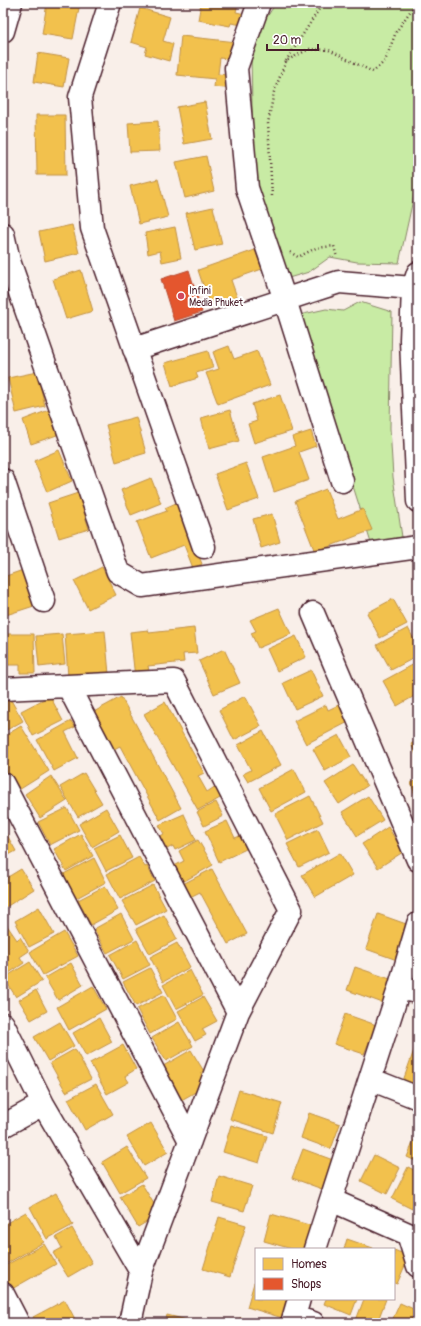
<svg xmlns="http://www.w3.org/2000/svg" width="421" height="1326" viewBox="0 0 421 1326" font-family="Pangolin,sans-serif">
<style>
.green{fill:#c8eba4;stroke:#898568}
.homes{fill:#f2c14e;stroke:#c09044}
.shops{fill:#e4572e;stroke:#b6462d}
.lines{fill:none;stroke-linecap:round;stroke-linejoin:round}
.minor-casing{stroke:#4a1f2b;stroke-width:25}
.path{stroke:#4a1f2b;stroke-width:2.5;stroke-dasharray:1 3;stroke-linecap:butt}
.minor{stroke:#fff;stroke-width:22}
.poi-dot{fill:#d1495b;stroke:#fff;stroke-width:1.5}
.labels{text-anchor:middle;stroke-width:4;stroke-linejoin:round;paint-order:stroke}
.poi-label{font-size:10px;fill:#4a1f2b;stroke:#fff;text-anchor:start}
</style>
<rect width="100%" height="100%" fill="#f9efe9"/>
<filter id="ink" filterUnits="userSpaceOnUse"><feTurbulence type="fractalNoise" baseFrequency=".025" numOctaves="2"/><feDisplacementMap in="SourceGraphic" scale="8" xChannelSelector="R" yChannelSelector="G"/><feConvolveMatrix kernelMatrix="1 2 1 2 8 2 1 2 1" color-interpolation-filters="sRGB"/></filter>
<g filter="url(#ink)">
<path class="green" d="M276,3h142v174l-19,86 -42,-1 -27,-5 -21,15 -24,7 -20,-61 -12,-59 -2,-103 12,-33z
M360,302l32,10 -2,116 3,49 9,60 -31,6 -72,-228 27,-6 17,2z"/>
<path class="homes" d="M47,3h33l-7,36 -31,-5z
M150,3h13l-2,4z
M201,3h37l-2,9 14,3 -2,11 -17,-3 -1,3 -32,-6z
M140,8l30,9 -7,24 10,3 -4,17 -24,-7 2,-7 -16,-5z
M181,36l56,6 -2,18 -15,-2 -2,16 18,2 -1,13 -21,-2 1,-8 -38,-4z
M38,53l31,5 -5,29 -30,-5z
M205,102l7,37 -28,5 -7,-37z
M36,115h29l1,60h-29z
M158,121l2,30 -30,1 -2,-29z
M206,156l8,35 -29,7 -9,-36z
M158,179l10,38 -29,7 -9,-38z
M213,207l9,37 -27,6 -9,-37z
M72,225l7,28 -34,8 -6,-29z
M175,227l6,31 -19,4 -2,-11 -12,3 -3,-21z
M255,250l7,19 -31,11 6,17 -27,9 -12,-36z
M81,270l12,41 -27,8 -13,-40z
M229,346l5,13 23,-8 13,34 -52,19 -12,-31 13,-4 -6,-17z
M208,351l5,17 -17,5 2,5 -26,8 -7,-23z
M37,372l8,34 -29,7 -8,-35z
M280,395l12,36 -38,12 -6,-19 9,-3 -5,-17z
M49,410l8,25 -26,9 -8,-24z
M230,410l9,31 -30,8 -8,-31z
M136,417l10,36 -30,9 -10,-37z
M311,431l5,15 -17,6 10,28 -35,12 -11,-35 32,-11 -3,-9z
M59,450l13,31 -25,11 -13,-31z
M246,463l13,36 -31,11 -13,-36z
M151,478l10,25 -30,12 -10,-25z
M326,489l12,30 25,-10 9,21 -57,22 -20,-51z
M78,493l11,36 -30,9 -11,-35z
M178,502l24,62 -9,4 -9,-23 -33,13 -14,-36 30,-11 -2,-3z
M272,514l8,28 -19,6 -8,-29z
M102,567l14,28 -28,14 -14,-28z
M26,569l11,36 -34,11v-39z
M393,599l14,25 -27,14 -13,-25z
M279,608l12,26 -33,14 -7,-15 5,-2 -6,-11z
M194,628l3,25 -14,1 1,8 -36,4 2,10 -15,2 -5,-46 18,-2 1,3z
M408,628l10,19v9l-27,14 -14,-25z
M105,631l4,43 -41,3 -3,-43z
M4,634h30l1,39h-15v-8h-15z
M62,634l3,30 -26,3 -3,-31z
M296,636l10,21 -29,14 -10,-22z
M224,649l16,34 -26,11 -15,-33z
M418,662v32l-21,12 -14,-25z
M311,670l12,26 -28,13 -12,-26z
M8,695l15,26 -20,11v-34z
M50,696l13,25 -30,15 -12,-25z
M245,696l16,30 -27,14 -15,-30z
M121,697l60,111 -21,12 -40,-74 -10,5 -20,-37z
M347,701l9,17 -50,26 -12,-23 32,-16 2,5z
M165,702l39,71 -6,3 9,16 9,-6 6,11 -24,13 -54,-96z
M71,721l4,6 -10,5 13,26 -24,13 -17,-31z
M21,726l28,45 -35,22 -11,-18v-38z
M263,731l18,34 -33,17 -5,-8 8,-4 -13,-25z
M339,735l12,22 -26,14 -12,-22z
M418,740v18l-7,-14z
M353,765l14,21 -28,18 -14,-21z
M294,769l12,23 -35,19 -12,-23z
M84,773l18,30 -24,14 -18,-30z
M51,776l16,25 -27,17 -15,-24z
M418,780v23l-7,-20z
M310,796l13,26 -35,18 -13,-26z
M368,796l15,24 -26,16 -15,-24z
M216,802l7,14 -19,10 -7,-14z
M67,808l12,22 -29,15 -12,-23z
M106,808l13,23 -27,16 -13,-23z
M184,814l12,26 -21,10 -2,-4 -12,6 -6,-13 9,-5 -5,-9z
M227,821l8,17 5,-2 6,13 -27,13 -14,-31z
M388,827l15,25 -25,16 -16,-24z
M3,828l13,23 -13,7z
M318,829l11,23 -30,15 -12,-23z
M81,834l12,22 -27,15 -12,-22z
M120,835l12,23 -26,13 -12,-23z
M198,840l15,25 -34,19 -9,-16 14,-7 -5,-10z
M340,853l13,22 -38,22 -13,-22z
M139,857l6,10 2,-1 8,15 -35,18 -13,-25z
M94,858l12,24 -35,19 -13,-24z
M21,869l13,20 -28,18 -3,-5v-22z
M212,869l35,65 -19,10 -28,-52 -12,6 -7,-13z
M153,885l13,24 -30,16 -14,-24z
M105,886l13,24 -27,15 -13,-25z
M39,907l15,27 -25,13 -14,-26z
M121,914l13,25 -27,14 -13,-24z
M378,914l31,11 -12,35 -31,-11z
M164,915l13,24 -27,15 -14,-25z
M6,924l11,16 3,-3 9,14 -9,6 4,6 -18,12 -3,-4v-45z
M64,932l14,24 -35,19 -13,-23z
M137,940l13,25 -27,14 -13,-24z
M177,943l13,24 -27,15 -13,-25z
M30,962l12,19 -26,16 -12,-19z
M71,963l12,22 -25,15 -13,-22z
M355,967l44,15 -8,24 -44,-16z
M150,968l13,24 -27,14 -13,-24z
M190,970l13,25 -27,14 -13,-24z
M93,986l13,23 -37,21 -12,-23z
M36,990l11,21 -16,9 -12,-20z
M164,995l13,24 -27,15 -13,-25z
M203,997l14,24 -15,8 4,6 -11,6 -17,-30z
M345,1014l37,13 -5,12 -6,-2 -7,17 -30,-10z
M99,1018l13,24 -26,14 -13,-23z
M60,1022l14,24 -26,15 -14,-24z
M179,1022l14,24 -27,15 -14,-23z
M418,1039v47l-15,-5z
M123,1045l13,24 -11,7 4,6 -22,12 -17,-31z
M75,1049l16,30 -25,13 -16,-29z
M191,1050l20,33 -33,19 -20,-33z
M96,1084l17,30 -28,16 -17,-31z
M239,1090l43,13 -9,30 -43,-14z
M309,1113l31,11 -9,25 -30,-11z
M151,1123l17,29 -24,14 -17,-29z
M231,1125l36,11 -8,27 -36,-11z
M418,1131v31l-11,-5z
M127,1147l19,31 -26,15 -18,-31z
M303,1149l30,11 -11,29 -30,-11z
M374,1155l26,13 -13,26 -26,-13z
M408,1167l10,5v24l-6,13 -20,-10z
M219,1176l33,10 -8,25 -32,-9z
M142,1184l18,30 -22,13 -18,-30z
M56,1193l17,32 -26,14 -17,-32z
M26,1212l18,30 -40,23 -1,-2v-38z
M271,1214l45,13 -7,22h-17l-28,-8z
M219,1217l27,8 -16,52 -27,-8z
M72,1228l20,35 -24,14 -15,-24 9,-5 -6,-11z
M347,1239l26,9v1h-29z
M44,1244l12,20 -46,26 -7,-12v-11z
M394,1250l15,6 -12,28 -3,-1z
M254,1283h2v16h39l-6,21 -42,-13z
M326,1299h31l-6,16 -27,-11z
M364,1299h22l-9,24h-22z
M65,1300l12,23h-41l-3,-6z
M400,1303l18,8v12h-27z
M167,1315l24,6v2h-26z
M240,1318l29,5h-30z"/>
<path class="shops" d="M189,270l13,42 -28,9 -13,-42z"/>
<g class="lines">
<defs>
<path id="minor" d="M110,3l-30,94 12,131 112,319
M259,3l-23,65 11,120 38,112 57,181
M3,31l8,-28
M3,234l6,27 109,311 24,14 276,-39
M418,273l-5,15 -2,52 7,161
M134,349l205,-67 74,6
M3,480l41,121
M313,613l105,247
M68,686l170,326
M3,689l171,-8 117,229 -53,102 -97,260 -11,51
M3,784l187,357
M418,924l-19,65 19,3
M3,1024l40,80 98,168
M370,1079l48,19
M3,1126l40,-22
M331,1200l77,34 10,32
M315,1249l84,-260
M3,1294l15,29
M294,1317l19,6
M292,1323l7,-24"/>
</defs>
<use href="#minor" class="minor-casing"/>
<path class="path" d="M286,61l37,-58
M272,196l-4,-73 6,-31 12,-31 23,-12 20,1 44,22 12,-11 11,-29 20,-29
M290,252l8,5 18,-9 18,-2 3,12"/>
<use href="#minor" class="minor"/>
</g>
</g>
<circle class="poi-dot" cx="181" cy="296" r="4"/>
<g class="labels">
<g class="poi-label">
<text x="189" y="294">Infini<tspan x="189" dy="12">Media Phuket</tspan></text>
</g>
</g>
<rect width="421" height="1326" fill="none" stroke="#fff" stroke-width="16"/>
<rect x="8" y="8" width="405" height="1310" fill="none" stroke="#4a1f2b" stroke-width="1.5" filter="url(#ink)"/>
<rect x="255" y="1248" width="140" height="52" fill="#ffffff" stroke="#b7a5aa"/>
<rect x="263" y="1258" width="20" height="12" fill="#f2c14e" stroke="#b7a5aa"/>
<text x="291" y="1268" font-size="12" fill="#4a1f2b">Homes</text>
<rect x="263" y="1278" width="20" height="12" fill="#e4572e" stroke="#b7a5aa"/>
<text x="291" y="1288" font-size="12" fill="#4a1f2b">Shops</text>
<path d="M267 44v6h51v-6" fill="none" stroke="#4a1f2b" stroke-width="2"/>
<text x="273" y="44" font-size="12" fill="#4a1f2b" stroke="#ffffff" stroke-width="3" paint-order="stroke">20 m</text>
</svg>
